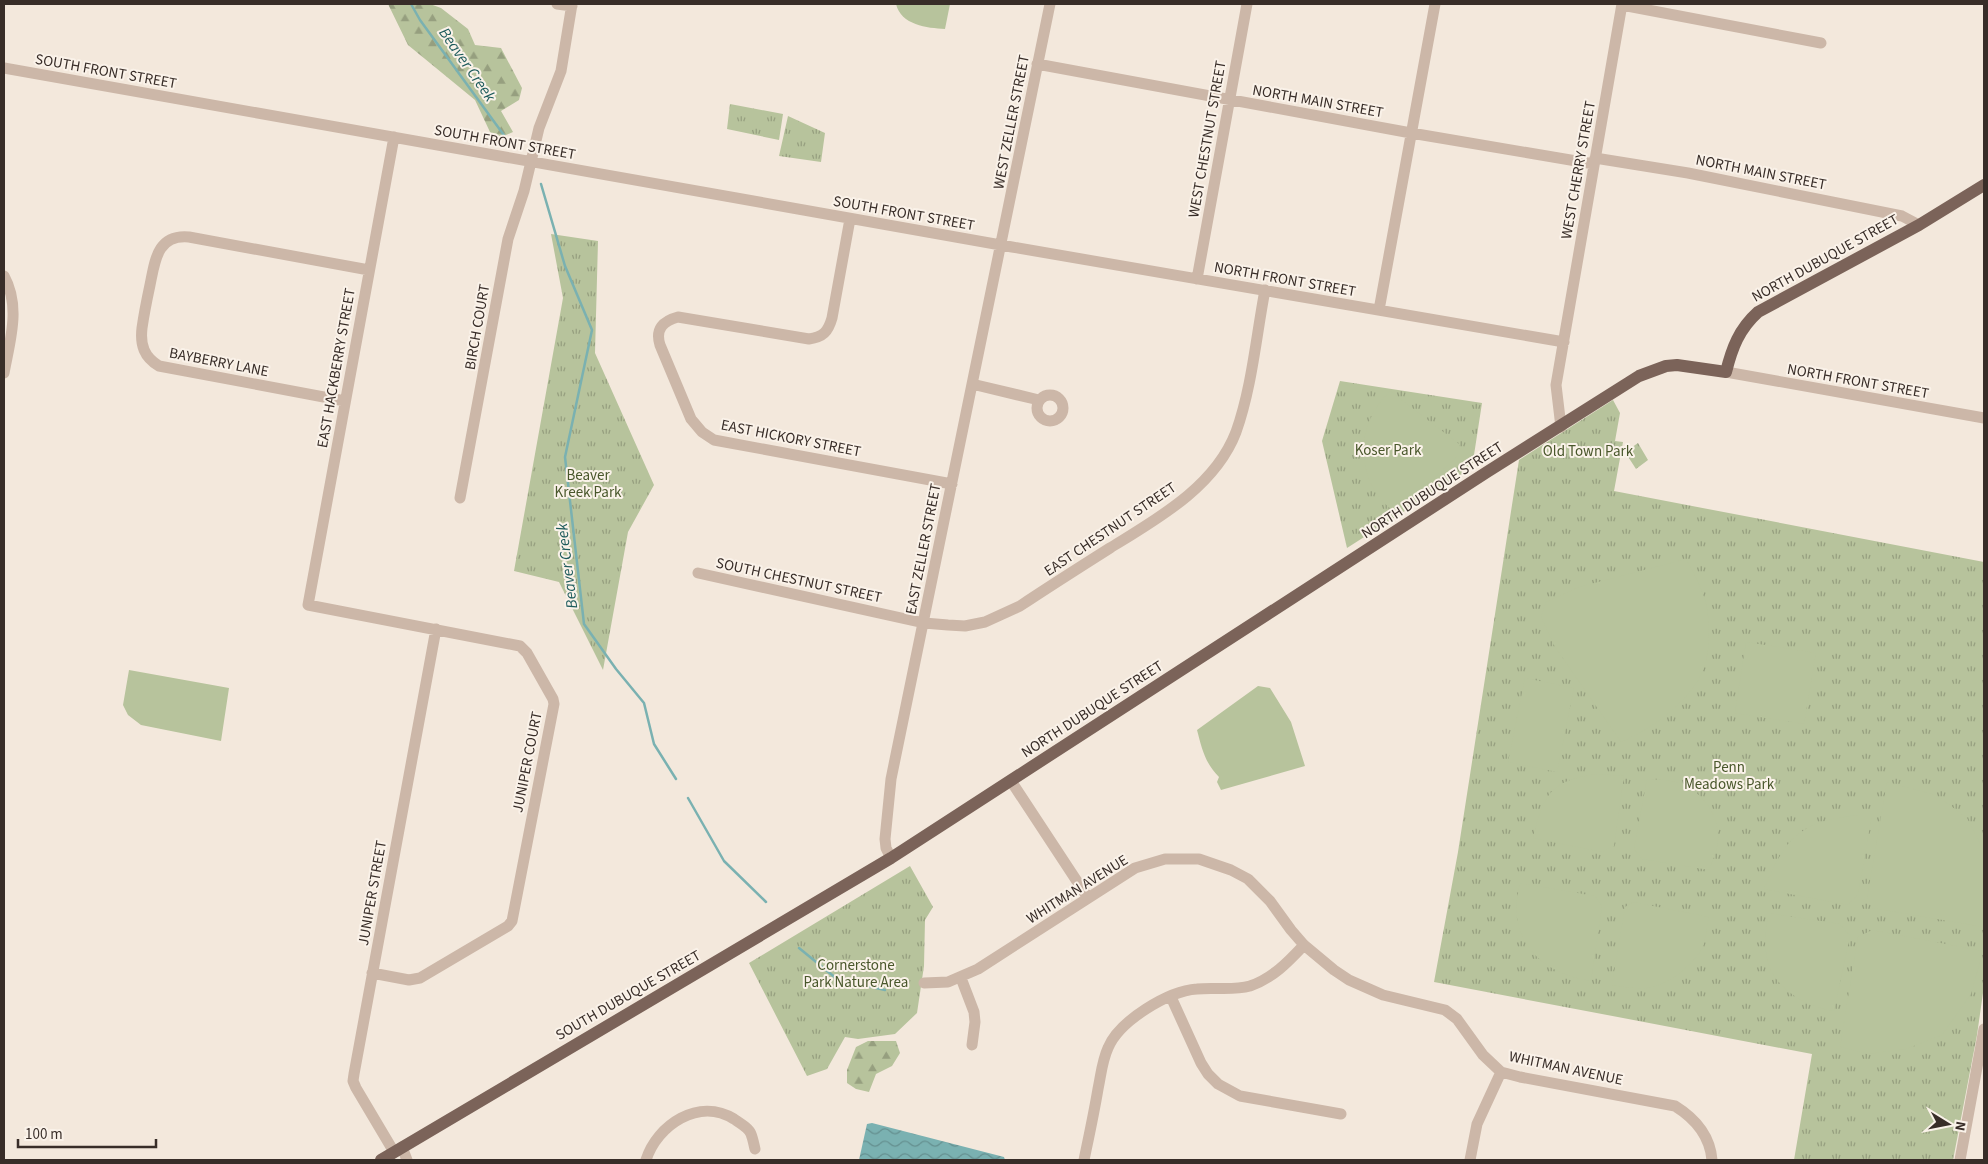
<svg xmlns="http://www.w3.org/2000/svg" width="1988" height="1164" viewBox="0 0 1988 1164" font-family="'Source Sans 3',sans-serif">
<style>
.forest{fill:url(#forest-firs)}
.park{fill:url(#park-tufts)}
.pitch{fill:#b7c39c}
.water{fill:url(#water-waves)}
.lines{fill:none;stroke-linecap:round;stroke-linejoin:round}
.stream{stroke:#7ab1b1;stroke-width:2.5}
.minor{stroke:#ccb7a8;stroke-width:11}
.major{stroke:#7b6359;stroke-width:12}
.labels{text-anchor:middle;stroke-width:4;stroke-linejoin:round;paint-order:stroke}
.street-label{font-size:15px;fill:#382d28;stroke:#faf2e9}
.park-label{font-size:15px;fill:#49572b;stroke:#faf2e9}
.water-label{font-size:16px;font-style:italic;fill:#1c5a5b;stroke:#faf2e9}
</style>
<defs>
<pattern id="forest-firs" width="22" height="20" patternUnits="userSpaceOnUse" patternTransform="scale(1.25)"><rect width="22" height="20" fill="#b7c39c"/><path d="M5 1l3.5 6h-7zM16 11l3.5 6h-7z" fill="#969f7f"/></pattern>
<pattern id="park-tufts" width="24" height="20" patternUnits="userSpaceOnUse" patternTransform="scale(1.25)"><rect width="24" height="20" fill="#b7c39c"/><path d="M3 7l-1-3M5 7V3M7 7l1-3M15 17l-1-3M17 17v-4M19 17l1-3" fill="none" stroke="#969f7f"/></pattern>
<pattern id="water-waves" width="16" height="10" patternUnits="userSpaceOnUse" patternTransform="scale(1.25)"><rect width="16" height="10" fill="#7ab1b1"/><path d="M0 5q4-4 8 0t8 0" fill="none" stroke="#659090"/></pattern>
</defs>
<rect width="100%" height="100%" fill="#f3e8dc"/>
<path class="forest" d="M388,4h42l11,4 27,21 7,16 26,3 21,40 -3,12 -18,11 12,21 -16,7 -7,-7 -15,-32 -67,-55z
M868,1041h28l4,12 -8,13 -16,8 -7,18 -13,-3 -9,-6v-13l9,-23z"/>
<path class="park" d="M730,104l53,10 -4,26 -52,-11z
M788,116l37,17 -4,29 -42,-6z
M551,234l47,7 -3,112 59,132 -26,47 -25,138 -44,-88 -45,-11 49,-273z
M1340,381l142,22 -10,65 -125,80 -25,-107z
M1613,400l7,13 -5,28 8,1 -9,49 370,71v424l-7,49 -24,125h-159l18,-106 -378,-72 24,-130 61,-392z
M1638,443l10,17 -12,9 -11,-17z
M910,866l23,41 -8,13 -1,46 -7,47 -22,21 -37,5 -13,-2 -18,32 -20,7 -58,-113z"/>
<path class="pitch" d="M896,4h54l-5,25c-18,-1 -44,-4 -49,-25z
M1390,391l69,53v11l-63,58c-41,-30 -43,-87 -6,-122z
M1686,559c8,14 16,29 20,45 4,17 4,39 0,57 -8,36 -54,68 -85,81l-66,-95 -14,-30 5,-15 33,-15z
M1746,642l70,11 -12,71 -69,-11z
M129,670l100,18 -8,53 -80,-16 -13,-10 -5,-10z
M1525,678l49,10 -17,84 -49,-10z
M1258,686l12,2 21,34 14,44 -84,24 -4,-8 2,-5c-14,-14 -17,-28 -22,-47z
M1596,774l28,2 -10,70 -12,6 -69,-14c11,-43 16,-57 63,-64z
M1647,779c9,1 19,0 28,3 25,6 45,32 43,58 -1,11 -5,20 -9,30l-67,-11 -8,-10z
M1887,782l49,13 31,23 17,33v76l-112,-19 -5,-10z
M1858,815h14l-14,79 -10,11 -84,-16c22,-53 36,-67 94,-74z
M1520,883l75,13 7,10 -11,75c-37,-6 -67,-24 -74,-63 -2,-11 1,-25 3,-35z
M1633,902l76,15c-2,9 -3,18 -5,27 -7,19 -37,42 -57,44 -11,1 -24,-1 -35,-3l13,-78z
M1768,913l72,11 10,12 -16,75c-31,-5 -65,-25 -68,-59 -2,-13 1,-27 2,-39z
M1872,930l111,21 -12,43 -29,41 -36,14 -38,5 -28,-7 18,-110z"/>
<path class="water" d="M872,1123l132,34 1,3h-146l8,-36z"/>
<g class="lines">
<path class="stream" d="M411,4l9,16 86,118
M541,184l24,82 27,64 -27,127 19,167 32,45 28,34 10,41 22,35
M688,798l36,63 42,41
M799,948l38,31 48,11"/>
<path class="minor" d="M557,4l15,2
M1622,5l199,38
M1037,64l374,69 183,31
M4,68l1008,179 552,95
M1595,158l93,15 214,43 17,9
M850,219l-18,99c-4,14 -9,19 -23,21l-131,-22c-15,4 -23,12 -18,28l31,74 11,13 12,8 238,44
M4,276c17,31 6,64 0,97
M1197,279l50,-275
M1379,310l56,-306
M1726,372l258,46
M972,384l67,16
M1037 408a13 13 0 1 1 26 0a13 13 0 1 1-26 0Z
M345,401l-186,-35c-15,-9 -19,-21 -17,-38 2,-14 5,-29 8,-43 5,-24 7,-51 39,-48l180,33
M1561,427l-5,-42 66,-381
M460,498l48,-259 16,-48 15,-63 22,-57 11,-67
M698,573l226,50 24,2 17,1 20,-4 35,-16c30,-20 60,-39 90,-58 47,-29 105,-61 126,-116 16,-45 20,-95 29,-142
M1011,781l77,117
M891,858l-5,-10 -1,-9 6,-60 159,-775
M372,973l37,7 11,-2 88,-52 4,-5 42,-217 -1,-5 -26,-46 -7,-7 -212,-41 86,-468
M961,978l13,34 1,10 -3,23
M924,983l24,-1 30,-13 157,-101 30,-9h34l32,11 17,9 22,22 21,29 13,15 30,25 15,10 34,15 62,15 12,9 26,36 18,17 19,5 155,29c21,13 35,30 37,54
M1171,997l30,66 7,11 10,10 22,12 101,18
M402,1147l5,13
M394,1152l-38,-64 -3,-7 1,-7 82,-445
M646,1160c11,-35 53,-63 88,-41 6,4 15,9 17,15 2,5 3,11 4,15
M1084,1160c5,-24 10,-47 14,-71 3,-14 4,-28 10,-41 11,-27 60,-57 89,-59 18,-2 35,2 53,-3 23,-8 38,-24 54,-41
M1470,1160l7,-36 24,-52
M1960,1160l24,-131"/>
<path class="major" d="M381,1160l510,-302 596,-386 152,-96 27,-10 11,-1 49,7c6,-24 13,-43 32,-60l161,-87 65,-40"/>
</g>
<g class="labels">
<g class="street-label">
<text transform="translate(106 71) rotate(10)" y="5">SOUTH FRONT STREET</text>
<text transform="translate(1318 101) rotate(10)" y="5">NORTH MAIN STREET</text>
<text transform="translate(1011 122) rotate(-79)" y="5">WEST ZELLER STREET</text>
<text transform="translate(1207 139) rotate(-80)" y="5">WEST CHESTNUT STREET</text>
<text transform="translate(505 142) rotate(10)" y="5">SOUTH FRONT STREET</text>
<text transform="translate(1578 170) rotate(-80)" y="5">WEST CHERRY STREET</text>
<text transform="translate(1761 172) rotate(11)" y="5">NORTH MAIN STREET</text>
<text transform="translate(904 213) rotate(10)" y="5">SOUTH FRONT STREET</text>
<text transform="translate(1825 258) rotate(-29)" y="5">NORTH DUBUQUE STREET</text>
<text transform="translate(1285 279) rotate(10)" y="5">NORTH FRONT STREET</text>
<text transform="translate(477 327) rotate(-80)" y="5">BIRCH COURT</text>
<text transform="translate(219 362) rotate(11)" y="5">BAYBERRY LANE</text>
<text transform="translate(336 368) rotate(-80)" y="5">EAST HACKBERRY STREET</text>
<text transform="translate(1858 381) rotate(10)" y="5">NORTH FRONT STREET</text>
<text transform="translate(791 438) rotate(11)" y="5">EAST HICKORY STREET</text>
<text transform="translate(1432 490) rotate(-33)" y="5">NORTH DUBUQUE STREET</text>
<text transform="translate(1110 529) rotate(-34)" y="5">EAST CHESTNUT STREET</text>
<text transform="translate(923 549) rotate(-79)" y="5">EAST ZELLER STREET</text>
<text transform="translate(799 580) rotate(12)" y="5">SOUTH CHESTNUT STREET</text>
<text transform="translate(1092 709) rotate(-33)" y="5">NORTH DUBUQUE STREET</text>
<text transform="translate(527 762) rotate(-79)" y="5">JUNIPER COURT</text>
<text transform="translate(1077 889) rotate(-32)" y="5">WHITMAN AVENUE</text>
<text transform="translate(372 893) rotate(-80)" y="5">JUNIPER STREET</text>
<text transform="translate(628 995) rotate(-30)" y="5">SOUTH DUBUQUE STREET</text>
<text transform="translate(1566 1068) rotate(12)" y="5">WHITMAN AVENUE</text>
</g>
<g class="park-label">
<text x="1388" y="455">Koser Park</text>
<text x="1588" y="456">Old Town Park</text>
<text x="588" y="480">Beaver<tspan x="588" dy="17">Kreek Park</tspan></text>
<text x="1729" y="772">Penn<tspan x="1729" dy="17">Meadows Park</tspan></text>
<text x="856" y="970">Cornerstone<tspan x="856" dy="17">Park Nature Area</tspan></text>
</g>
<g class="water-label">
<text transform="translate(468 64) rotate(55)" y="6">Beaver Creek</text>
<text transform="translate(566 566) rotate(-97)" y="6">Beaver Creek</text>
</g>
</g>
<rect width="1988" height="1164" fill="none" stroke="#382d28" stroke-width="10"/>
<g transform="translate(1948 1124) rotate(100)" stroke="#faf2e9" stroke-width="4" paint-order="stroke">
<path d="M0-4L9 19L0 12L-9 19Z" fill="#382d28"/>
<text y="-8" font-size="14" font-weight="bold" text-anchor="middle" fill="#382d28">N</text>
</g>
<path d="M18 1139v8h138v-8" fill="none" stroke="#382d28" stroke-width="2.5"/>
<text x="25" y="1139" font-size="15" fill="#382d28" stroke="#faf2e9" stroke-width="4" paint-order="stroke">100 m</text>
</svg>
